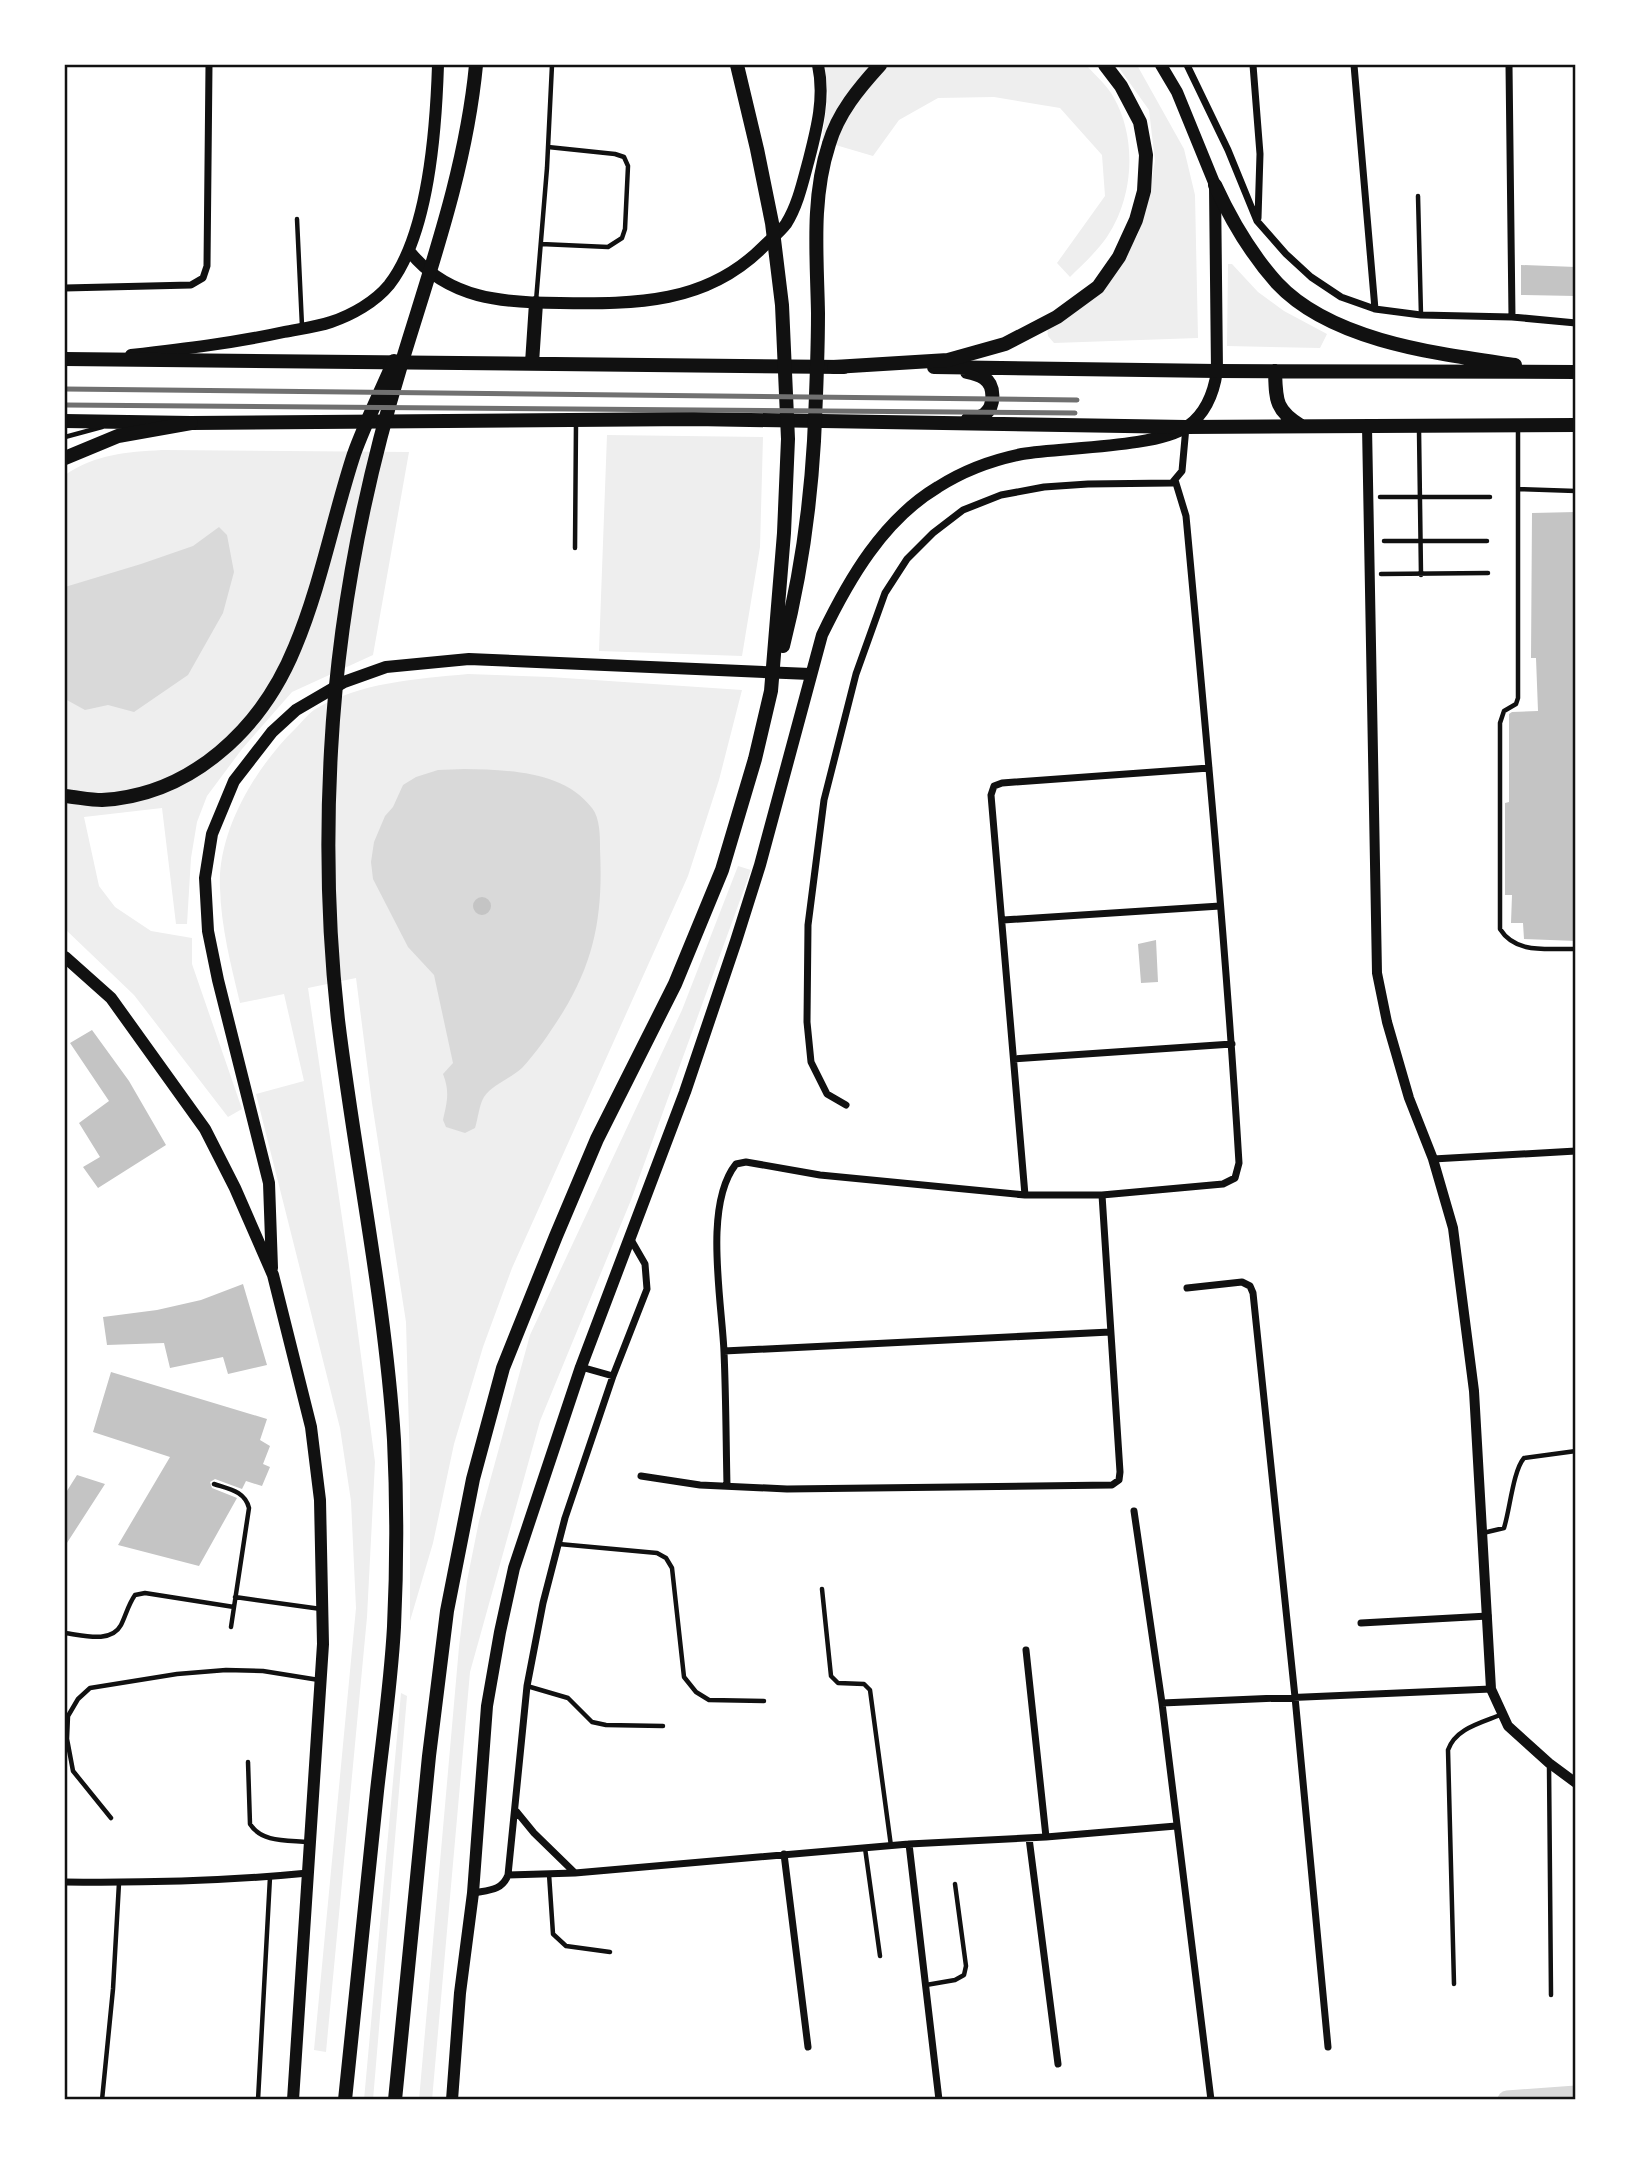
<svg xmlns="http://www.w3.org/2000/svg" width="1641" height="2165" viewBox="0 0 1641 2165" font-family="Ubuntu,sans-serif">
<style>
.green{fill:#eee}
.water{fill:#d9d9d9}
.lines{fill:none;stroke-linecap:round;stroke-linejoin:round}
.canal{stroke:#d9d9d9;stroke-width:19}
.building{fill:#c4c4c4}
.service{stroke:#111;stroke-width:4.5}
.minor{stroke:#111;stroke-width:7}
.tertiary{stroke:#111;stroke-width:10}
.secondary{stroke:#111;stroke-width:12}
.primary{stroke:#111;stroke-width:14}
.trunk{stroke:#111;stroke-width:14}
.rail{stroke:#707070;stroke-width:5}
.neatline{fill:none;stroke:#111;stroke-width:2.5}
</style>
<rect width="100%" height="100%" fill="#fff"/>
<path class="green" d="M824,65h262c9,10 22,21 28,33 25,44 19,109 -14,148 -9,11 -20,21 -30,31l-13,-14 48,-67 -3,-41 -42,-47 -66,-11 -56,1 -39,22 -26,36 -51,-15 6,-47z
M1117,65h20l47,84 11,46 3,143 -144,5 -6,-7 -1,-8 70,-58 21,-36 10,-35 7,-38 -6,-51z
M1228,264h4l26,28 26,19 43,23 -7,14 -93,-2z
M607,435l156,2 -3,110 -18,109 -143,-5z
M162,450l247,2 -36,203 -81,37 -50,57 -35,47 -10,26 -6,36 -4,66h-11l-14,-116 -78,9 15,69 16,21 36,24 41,7v26l50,145 -14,8 -94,-122 -69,-66v-454c31,-21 61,-23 97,-25z
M468,674l82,3 192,13 -23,90 -31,96 -176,392 -29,79 -29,97 -21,99 -23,78v-154l-4,-145 -34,-219 -16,-125 -48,10 41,277 26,197 -8,155 -41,435 -12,-2 42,-442 -5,-107 -11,-73 -84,-334 48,-13 -20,-87 -44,9c-9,-38 -19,-76 -20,-115 -3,-57 36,-121 75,-159 6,-6 12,-14 19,-19 46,-28 102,-31 154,-36z
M738,866l13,4 -120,330 -91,221 -70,251 -38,428h-13l40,-453 8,-66 12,-60 51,-186 152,-325z
M401,1693l6,3 -34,404h-9z"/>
<path class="water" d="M219,527l8,8 7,37 -11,41 -35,62 -54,37 -26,-7 -23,5 -20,-11v-112l76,-23 52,-18z
M464,769c43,1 99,1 128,39 8,10 8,28 8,41 3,62 -4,109 -37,163 -12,19 -26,40 -41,56 -12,11 -29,16 -38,29 -5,8 -6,22 -9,31l-10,5 -19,-6 -3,-7c4,-18 7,-28 0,-46l10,-11 -19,-88 -26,-28 -35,-68 -2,-17 3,-20 11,-26 8,-9 10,-22 13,-8 22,-7z"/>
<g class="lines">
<path class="canal" d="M1507,2100l69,-5"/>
</g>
<path class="building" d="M1521,265l55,2v29l-55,-1z
M1576,512v429l-52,-2 -1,-16h-12l1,-28h-7v-92l4,-1v-88l3,-2 26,-1 -2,-53h-5l1,-145z
M473 906a9 9 0 1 1 18 0a9 9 0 1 1-18 0Z
M1156,940l2,42 -17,1 -3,-39z
M92,1030l37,51 37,64 -68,43 -15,-21 17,-10 -21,-34 30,-22 -39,-58z
M243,1284l24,81 -39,9 -5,-17 -53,11 -6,-25 -57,2 -4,-28 54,-7 44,-10z
M111,1372l156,47 -7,21 10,6 -7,18 7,3 -8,19 -16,-5 -4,8 -27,-10 -5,3 2,6 25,10 -38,68 -81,-21 52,-88 -77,-25z
M77,1475l28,9 -40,62v-52z"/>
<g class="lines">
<path class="service" d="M1418,196l3,119
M297,219l5,107
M541,244l67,3 14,-9 3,-9 3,-63 -4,-9 -9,-3 -67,-7
M536,301l11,-133 5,-103
M1518,426v272l-2,6 -12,7 -4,12v206c16,26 49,19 76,20
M1419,430l2,145
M65,437l37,-10
M1518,489l58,2
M1380,497h110
M1384,541h103
M575,548l1,-125
M1381,574l107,-1
M214,1484c15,5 31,7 35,24l-18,119
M1483,1533l21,-5c6,-19 9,-57 20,-70l52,-7
M559,1544l98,9 9,5 6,10 12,109 12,15 13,8 55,1
M822,1589l9,87 7,7 26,1 6,6 21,156
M235,1597l86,12
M65,1633c17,2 46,11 56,-8 5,-10 7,-20 14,-30l10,-2 89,14
M527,1686l41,12 24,24 14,3 57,1
M248,1762l2,62c12,19 38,16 58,18
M1549,1764l2,231
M111,1818l-38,-47 -6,-32 1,-23 10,-17 12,-11 87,-14 49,-4 37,1 56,9
M865,1848l15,108
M549,1874l4,60 13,12 44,6
M1454,1984l-6,-234c7,-21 32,-27 52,-35
M926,1985l29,-5 9,-5 2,-9 -11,-82
M102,2100l11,-111 6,-106
M258,2100l12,-223"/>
<path class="minor" d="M1187,65l41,85 29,71 29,33 25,23 30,20 34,12 46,6 91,2 64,6
M1253,65l7,89 -2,64
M1354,65l21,244
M1509,65l3,252
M65,288l126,-3 12,-7 4,-12 2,-201
M1003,920l217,-14
M1014,1059l218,-15
M846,1105l-19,-11 -16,-32 -4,-40 1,-97 16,-125 32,-126 29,-81 22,-34 26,-26 30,-23 38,-15 43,-8 44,-3 84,-1 10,-12 4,-44
M1433,1159l143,-8
M1025,1195l-34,-400 3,-9 8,-3 207,-15
M1187,1288l55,-6 8,4 3,7 42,404 33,350
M724,1351l386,-19
M581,1367l32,9
M641,1476l59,9 87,4 325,-4 7,-5 1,-8 -18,-277
M727,1486c-1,-45 -1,-89 -3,-134 -2,-50 -21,-147 12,-188l10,-2 74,13 205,20h77l121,-11 12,-6 4,-15c-13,-216 -33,-431 -53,-647l-11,-36
M1134,1511l28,192 49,397
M1361,1623l127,-7
M1026,1650l20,187
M1162,1703l329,-14
M516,1811l18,22 40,39
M1029,1838l29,226
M909,1844l30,256
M784,1854l24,193
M508,1875l67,-2 334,-29 137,-7 130,-11
M65,1882c81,1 162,-1 243,-9
M473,1893c15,-3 29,-2 35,-18l19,-189 16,-83 22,-85 48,-142 34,-87 -2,-25 -15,-26"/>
<path class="tertiary" d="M1367,426l10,547 10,49 22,76 24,61 20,69 21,163 17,298 17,37 41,37 27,20"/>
<path class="secondary" d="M410,252c38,47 93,51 150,51 76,1 146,1 203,-56 7,-7 17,-15 23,-23 12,-19 17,-43 23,-65 8,-31 16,-62 9,-94
M131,355c52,-6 103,-12 153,-23 15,-3 32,-5 47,-10 21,-7 44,-20 58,-37 40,-51 47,-156 49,-220
M65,957l46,41 94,131 30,59 38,87 38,152 9,73 3,144 -30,456
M272,1268l-3,-85 -51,-203 -10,-49 -3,-53 7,-44 22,-53 38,-49 24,-22 48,-28 42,-15 83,-8 341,15
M452,2100l8,-107 13,-100 14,-187 13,-74 14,-64 67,-201 104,-275 51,-151 24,-76 62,-230c27,-56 61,-115 116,-148 25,-16 54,-27 84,-33 41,-7 135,-6 166,-28 18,-13 26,-34 29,-55l-2,-186 -38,-93 -16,-27"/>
<path class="primary" d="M1215,185c16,35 36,69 62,98 55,59 163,71 238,82
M65,359l779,8
M532,363l4,-60
M934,367l283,4 359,1
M1275,371c1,29 0,39 26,55
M967,372c5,1 12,3 17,6 11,7 11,28 1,36 -5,4 -11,4 -17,5
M65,421l126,2 503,-4 492,8 390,-2"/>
<path class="trunk" d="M834,367l114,-7 57,-16 52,-27 41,-30 21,-30 17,-37 8,-29 2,-36 -6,-33 -19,-36 -16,-21
M65,458l53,-22 73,-13
M783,646c17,-67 27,-136 31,-205 2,-42 4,-85 4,-128 -1,-56 -7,-114 11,-169 9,-31 30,-56 51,-79
M65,796c12,1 25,4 37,4 90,-5 160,-72 193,-153 26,-62 38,-129 59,-193 11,-31 27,-62 40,-93
M345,2100c11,-103 21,-206 32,-309 6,-54 14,-109 17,-164 3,-62 3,-125 0,-187 -9,-141 -39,-280 -56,-420 -10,-89 -12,-179 -7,-269 7,-130 32,-261 70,-386 30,-99 65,-196 75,-300
M395,2100l34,-344 18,-145 26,-132 30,-111 53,-132 41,-97 78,-155 47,-114 33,-111 16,-68 13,-158 4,-94 -6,-134 -10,-82 -15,-74 -20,-84"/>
<path class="rail" d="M65,389l1012,11
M65,405l1010,8"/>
</g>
<rect width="1641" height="2165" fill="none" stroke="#ffffff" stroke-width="133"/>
<rect x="66" y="66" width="1508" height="2032" class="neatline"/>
</svg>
